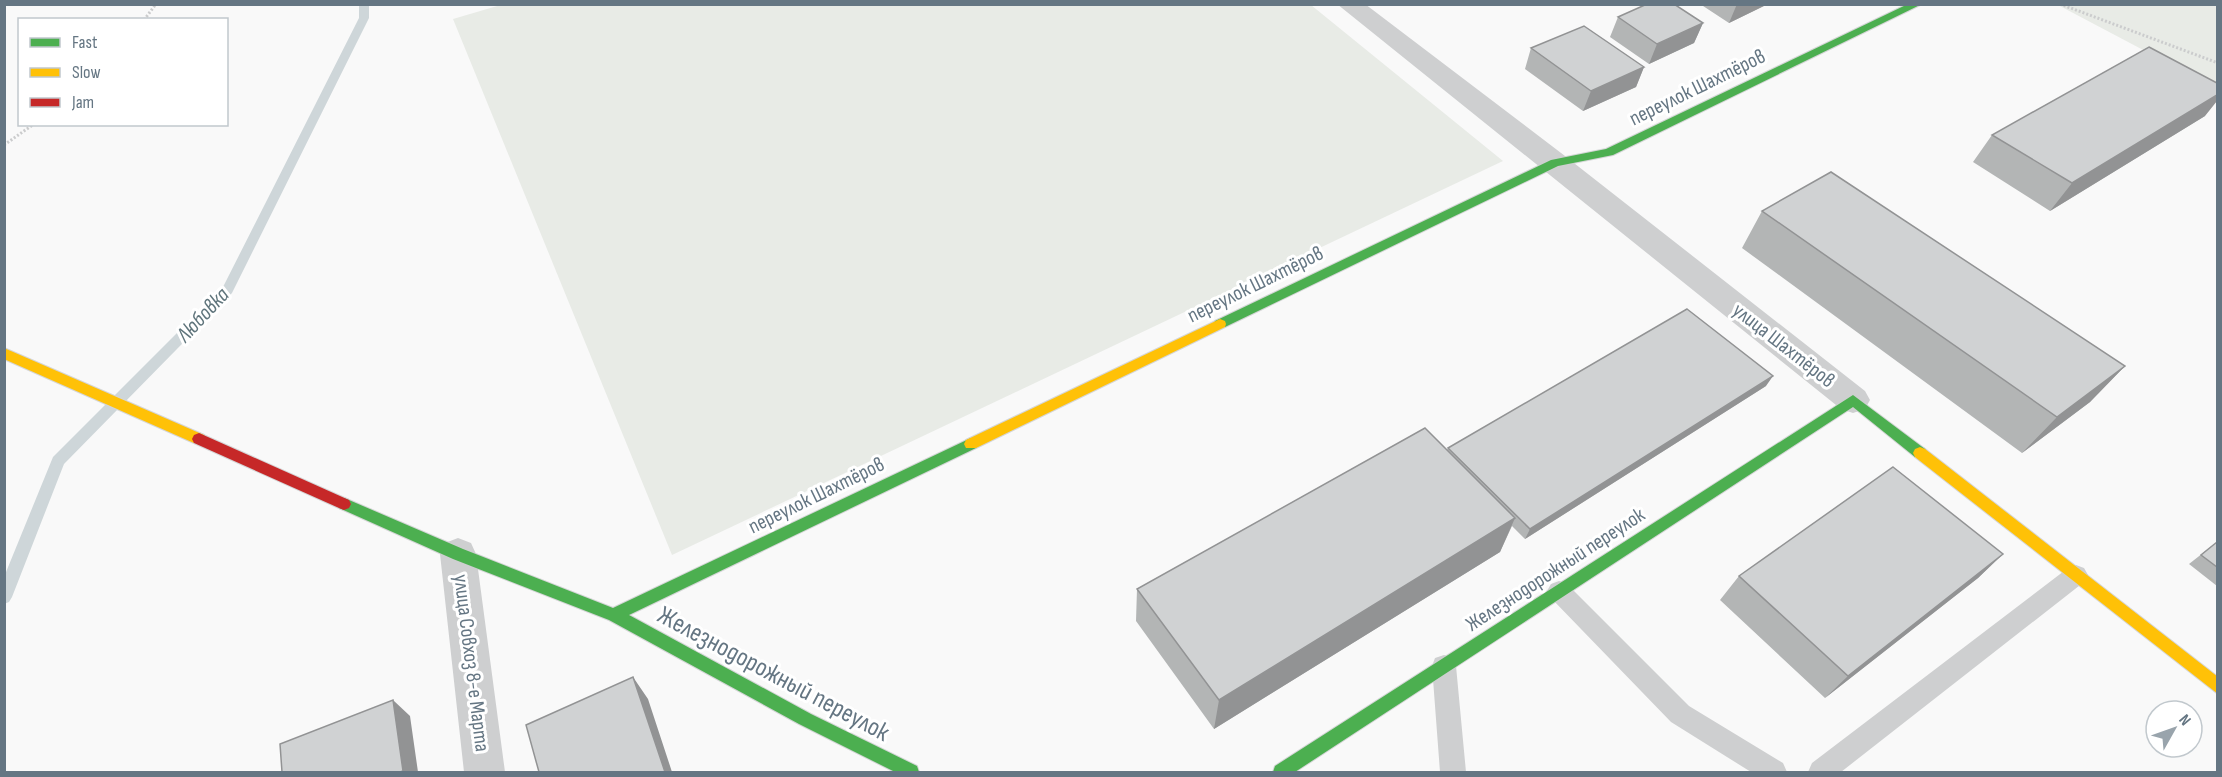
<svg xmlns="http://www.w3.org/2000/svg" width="2222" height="777" viewBox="0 0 2222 777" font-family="'Sofia Sans Condensed',sans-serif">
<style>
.green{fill:#e8ebe6}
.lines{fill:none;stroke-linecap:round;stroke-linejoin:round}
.stream{fill:#ced6d9;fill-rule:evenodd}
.fast-casing{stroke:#d5d6d7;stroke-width:2}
.slow-casing{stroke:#d5d6d7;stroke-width:2}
.jam-casing{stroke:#d5d6d7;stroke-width:2}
.path{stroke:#cbcccd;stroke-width:3;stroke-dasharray:2 2;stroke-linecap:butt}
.lane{fill:#cecfd0;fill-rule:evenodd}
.street{fill:#cecfd0;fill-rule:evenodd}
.fast{fill:#4caf50;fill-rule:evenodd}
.slow{fill:#ffc107;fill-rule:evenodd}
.jam{fill:#c62828;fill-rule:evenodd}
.wall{fill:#b3b5b5}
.shaded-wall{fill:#929394}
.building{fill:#d0d2d3;stroke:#929394;stroke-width:1.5}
.labels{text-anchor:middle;stroke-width:6;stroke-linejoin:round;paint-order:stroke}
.street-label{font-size:21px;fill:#657683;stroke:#fff}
.water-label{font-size:22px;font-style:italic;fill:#60757c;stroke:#fff}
.near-street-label{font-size:26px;fill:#657683;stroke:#fff}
</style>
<rect width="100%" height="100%" fill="#f9f9f9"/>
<path class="green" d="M504,4l807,1 192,156 -831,394 -219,-536z
M2058,5h159v84z"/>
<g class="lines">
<path class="stream" d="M359,4h10v14l-137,275 -168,171 -52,133 -3,5 -5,2v-27l49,-120 170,-170 136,-269z"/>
<defs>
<path id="fast" d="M1908,4h14l-309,151 -55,11 -333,161h-10l-1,-3 1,-3 336,-161 55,-11z
M1853,395l72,54 2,4 -2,4h-10l-62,-50 -558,365h-22l2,-6z
M971,438l5,2 2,4 -2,4 -347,167 182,99 106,52 2,6h-24l-96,-48 -190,-104 -156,-61 -114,-51 -2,-4 2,-4 5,-2 5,2 114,49 150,59z"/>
<path id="slow" d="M1220,319l5,2 1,3 -1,3 -249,121h-10l-2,-4 2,-4z
M4,348l200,87 2,4 -2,4h-10l-190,-84z
M1920,447l5,2 293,228v17l-303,-237 -2,-4 2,-4z"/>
<path id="jam" d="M199,433l150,67 2,4 -2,4 -5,2 -5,-2 -145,-65 -2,-4 2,-4z"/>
</defs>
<use href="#fast" class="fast-casing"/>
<use href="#slow" class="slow-casing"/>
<use href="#jam" class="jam-casing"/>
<path class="path" d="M2060,4l158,59
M144,20l12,-16
M4,145l30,-21"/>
<path class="lane" d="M2076,565l8,3 4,7 -4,7 -243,190h-33l4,-9 256,-195z
M1559,581l8,3 122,122 94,57 4,9h-36l-80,-50 -120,-124 -4,-7 4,-7z
M1444,655l9,3 3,8 10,106h-26l-8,-106 3,-8z"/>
<path class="street" d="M1337,4h28l200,152 300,235 5,9 -5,9 -12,4 -12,-4z
M458,538l13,5 5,11 29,218h-41l-24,-218 5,-11z"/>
<use href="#fast" class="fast"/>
<use href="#slow" class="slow"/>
<use href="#jam" class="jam"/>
</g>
<path class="wall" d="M1700,4h68l-39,19z
M1618,17l85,6 -9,20 -45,21 -39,-27z
M1531,48l113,19 -8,20 -53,24 -58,-42z
M2205,116l-155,95 -77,-49 19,-27z
M1762,211l363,155 -35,36 -68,51 -280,-205z
M1766,386l-241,153 -13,-13 -12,26 -286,177 -78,-108 1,-32 310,-139 1,-2z
M2217,542v44l-28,-22z
M2003,554l-25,24 -153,120 -105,-98 19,-24z"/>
<path class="shaded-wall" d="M1737,4h31l-39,19z
M1703,23l-9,20 -45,21 8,-20z
M1644,67l-8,20 -53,24 8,-20z
M2217,95v6l-12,15 -155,95 22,-28z
M2125,366l-35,36 -68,51 35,-36z
M1773,376l-7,10 -241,153 5,-10z
M1515,518l-15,34 -286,177 5,-29z
M2003,554l-25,24 -153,120 23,-22z
M633,677l15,22 24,73h-7z
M393,700l17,16 8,56h-18z"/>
<path class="building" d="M1647,4h27l29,19 -46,21 -39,-27z
M1584,26l60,41 -53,24 -60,-43z
M2149,47l68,36v12l-145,88 -80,-48z
M1831,172l294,194 -68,51 -295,-206z
M1687,309l86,67 -243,153 -82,-81z
M1425,428l90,90 -296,182 -82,-111z
M1893,467l110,87 -155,122 -109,-100z
M2217,542v25l-16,-12z
M633,677l32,95h-126l-13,-47z
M393,700l10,71 -3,1h-118l-2,-28z"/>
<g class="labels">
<g class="street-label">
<text transform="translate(1697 87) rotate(-26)" y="7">переулок Шахтёров</text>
<text transform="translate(1255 284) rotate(-26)" y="7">переулок Шахтёров</text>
<text transform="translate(1784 345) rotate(38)" y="7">улица Шахтёров</text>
<text transform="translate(816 495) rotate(-26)" y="7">переулок Шахтёров</text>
<text transform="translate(1555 569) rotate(-33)" y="7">Железнодорожный переулок</text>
<text transform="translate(472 663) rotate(83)" y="7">улица Совхоз 8-е Марта</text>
</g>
<g class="water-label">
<text transform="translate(202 314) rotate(-47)" y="8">Любовка</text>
</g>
<g class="near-street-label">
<text transform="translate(774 673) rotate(28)" y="9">Железнодорожный переулок</text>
</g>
</g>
<rect width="2222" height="777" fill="none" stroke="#657683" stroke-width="12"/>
<rect x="18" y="18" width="210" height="108" fill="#ffffff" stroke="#c1c8cd" stroke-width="1.5"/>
<rect x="30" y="38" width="30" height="9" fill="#4caf50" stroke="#c1c8cd" stroke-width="1.5"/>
<text x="72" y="48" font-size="18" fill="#657683">Fast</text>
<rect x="30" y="68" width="30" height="9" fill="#ffc107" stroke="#c1c8cd" stroke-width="1.5"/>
<text x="72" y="78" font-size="18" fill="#657683">Slow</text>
<rect x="30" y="98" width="30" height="9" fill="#c62828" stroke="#c1c8cd" stroke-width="1.5"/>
<text x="72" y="108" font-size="18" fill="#657683">Jam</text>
<g transform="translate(2174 729) rotate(50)"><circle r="28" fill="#ffffff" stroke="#c1c8cd" stroke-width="1.5"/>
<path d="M0-4.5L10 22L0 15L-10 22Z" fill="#99a4ac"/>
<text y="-9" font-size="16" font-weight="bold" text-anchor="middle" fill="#657683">N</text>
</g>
</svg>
